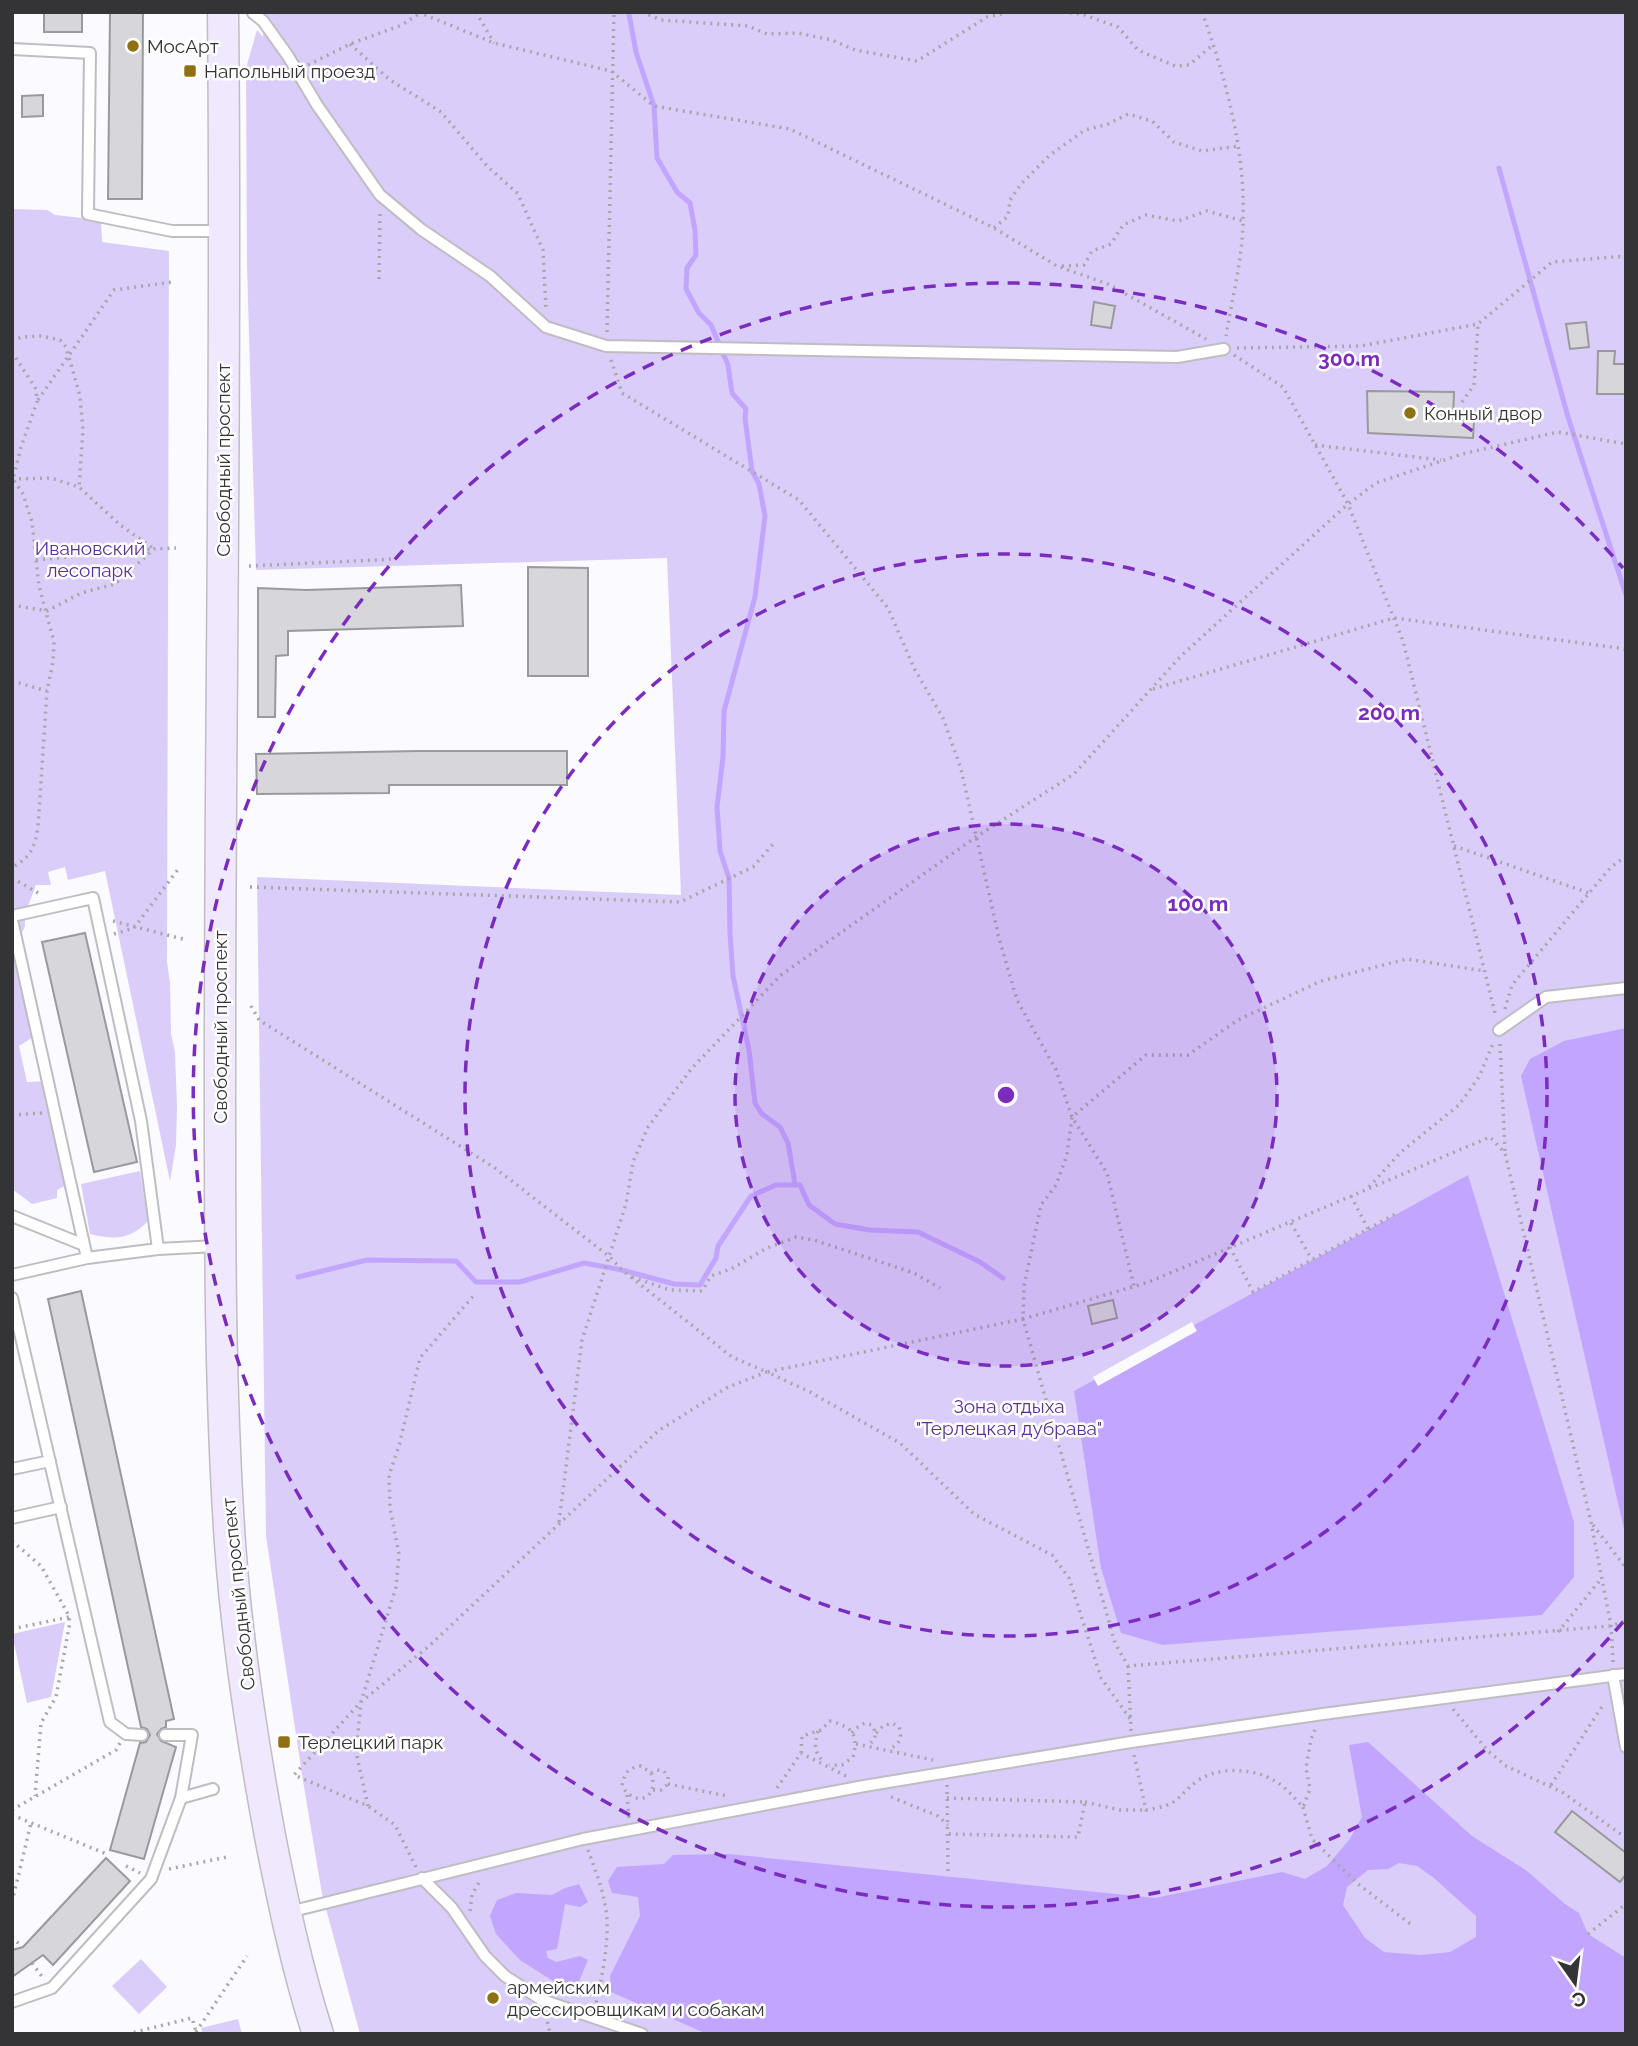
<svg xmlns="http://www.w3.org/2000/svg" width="1638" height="2046" viewBox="0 0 1638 2046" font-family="Raleway,sans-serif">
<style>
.green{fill:#dacdfa}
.water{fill:#c2a5ff;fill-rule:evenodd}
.pier{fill:#fbfaff}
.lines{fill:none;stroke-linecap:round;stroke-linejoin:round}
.stream{stroke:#c2a5ff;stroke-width:5}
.building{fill:#d7d6da;stroke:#9a999d;stroke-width:2}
.service-casing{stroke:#bfbdc2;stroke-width:14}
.secondary-casing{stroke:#bfbdc2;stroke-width:33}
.path{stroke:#a7a7aa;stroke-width:3.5;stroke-dasharray:2 5;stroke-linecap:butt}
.service{stroke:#fff;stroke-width:10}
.secondary{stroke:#f0e9fe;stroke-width:30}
.ring{fill:none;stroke:#7b2cbf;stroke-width:3.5;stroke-dasharray:12 9}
.poi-dot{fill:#8f7015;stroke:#fff;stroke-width:2.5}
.labels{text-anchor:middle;stroke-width:5;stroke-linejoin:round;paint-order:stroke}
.poi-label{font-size:19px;fill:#343436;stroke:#fff;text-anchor:start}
.street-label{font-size:19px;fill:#343436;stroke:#fff}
.park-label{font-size:19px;fill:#5a3096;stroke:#fff}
.centre{fill:#7b2cbf;stroke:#fff;stroke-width:3.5}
.ring-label{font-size:21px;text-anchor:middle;font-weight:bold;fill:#7b2cbf;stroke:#fff;stroke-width:5;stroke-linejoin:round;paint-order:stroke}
</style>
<rect width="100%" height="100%" fill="#fbfaff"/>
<path class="green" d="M263,12h1363v2022h-1266l-38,-140 -19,-113 -37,-245 -9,-659 424,18 -14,-337 -411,12 -9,-304 -1,-198 11,-38 6,7z
M12,209l35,1 8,5 46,5 1,22 67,9 -2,711 3,21 1,51 4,18 2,55 -1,38 -6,36 -65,-310 -37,9 -3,-13 -17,5 3,13h-15l-11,29v12l-4,9 1,21 16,78 -19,12 8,36 22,-1 21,102 -13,7v8l-25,6 -20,-15z
M140,1171l8,50c-18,19 -34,19 -58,13l-9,-50z
M65,1622l-14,75 -24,6 -15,-69z
M141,1959l26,28 -28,27 -27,-28z
M238,2019l4,15h-39l-2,-6z"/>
<path class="water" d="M1626,1028v510l-105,-462 9,-17 34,-18z
M1468,1175l106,347v55l-32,38 -379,30 -42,-12 -20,-65 -27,-177z
M1368,1742l104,94 55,35 38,33 14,9 9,21 38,24v76h-919l-96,-42 -1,-16 30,-60 -2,-19 -26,-4 -4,-12 9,-14 47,-3 9,-9 56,-1 426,44 127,-26 23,7 22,-13 22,-26 13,-23 -13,-72zM1399,1863l18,3 17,12 42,38v21l-26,15 -29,3 -37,-3 -19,-14 -22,-33 4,-18 21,-17 20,-1z
M579,1884l9,18 -8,5 -15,-3 -8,45 -11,2 2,7 8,4 24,-6 8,4 -11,26 -24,-5 -33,-21 -24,-26 -6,-18 7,-16 19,-7 36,2 13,-7z"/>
<path class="pier" d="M1192,1322l5,9 -99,55 -5,-9z"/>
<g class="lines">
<path class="stream" d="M629,14l7,38 18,54 3,52 20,34 13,11 5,27 1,25 -9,13 -1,21 13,24 12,12 17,40 4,28 14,16 -1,9 7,53 7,13 6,32 -10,81 -31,114 -1,46 -6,50 3,44 9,27 1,55 3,43 16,74 6,53 7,11 18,13 8,16 7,41
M1499,168l69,249 58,178
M298,1277l69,-17 89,1 20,21h44l64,-19 38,7 52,14 26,1 16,-27 2,-12 33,-50 25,-11h24l9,20 26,19 35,6 48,2 62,30 23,16"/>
</g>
<path class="building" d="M44,12h38v20h-38z
M110,12h33l-1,187h-34z
M43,95v21l-21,1v-21z
M1094,302l21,4 -4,22 -20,-3z
M1586,322l3,25 -19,2 -4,-25z
M1598,351h17l-1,13h12v30h-29z
M1367,391l87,1 -1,28 21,1 -1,17 -105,-5z
M528,567l60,1v108h-60z
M461,585l2,41 -175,5v24l-12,1 -1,61h-17v-129l48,2z
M419,751h148v34h-178v8l-132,1 -1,-40z
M85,933l52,229 -43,10 -52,-230z
M81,1291l93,428 -8,2v6l-5,2 -4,5 4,7 15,6 -32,112 -34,-9 30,-107 6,-1 4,-7 -3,-6 -6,-2 -93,-428z
M1113,1300l4,18 -25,6 -4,-18z
M1572,1811l54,42v21l-6,8 -65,-50z
M106,1858l24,23 -77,84 -10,-10 -31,22v-27l11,-3z"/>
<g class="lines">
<defs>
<path id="service" d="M253,13l10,8 25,35 29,49 63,90 42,35 68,46 56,51 60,19 571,11 47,-8
M12,49l78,4 -2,161 84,17h51
M12,916l81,-18 48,223 17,128
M12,920l75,338
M1499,1030l47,-33 80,-9
M12,1216l72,29
M12,1275l75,-17 71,-9 59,-3
M12,1298l98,424 16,12 16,1
M12,1469l38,-8
M12,1518l49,-11
M1613,1675l13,72
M165,1735h27l-11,63
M422,1878l30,30 33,48 20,20 37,24 100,34
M289,1912l294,-73 281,-53 267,-44 192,-28 303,-40
M12,2002l40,-14 99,-109 30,-81 32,-9"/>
<path id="secondary" d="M223,12c4,347 -3,694 -3,1041 0,163 -1,327 10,490 7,98 22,196 40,293 13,66 27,133 48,198"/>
</defs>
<use href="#service" class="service-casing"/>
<use href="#secondary" class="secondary-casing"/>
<path class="path" d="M418,12l76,31 117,28 43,35 136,23 204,99 63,38 51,18 98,55
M476,12l18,31
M642,12l19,8 87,6 19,8 31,-1 34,7 23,10 62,11 70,-44 23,-5
M1063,12l19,2 36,13 20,23 37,16 14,-1 24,-20
M1202,12c24,67 44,140 41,212 -1,37 -11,75 -17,112
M350,44l40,36 51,32 46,54 31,28 25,56 3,59
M308,65l42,-21 52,-19 18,-12
M994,228l14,-12 2,-16 11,-16 29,-29 35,-25 23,-6 20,-10 24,7 22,21 28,9 37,-5
M1062,266l22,-1 8,-14 19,-7 12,-19 23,-10 32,6 29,-10 36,10
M379,279l1,-68
M607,332l7,-320
M12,341l10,-4 19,-1 19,4 6,7 14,49 3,34 -4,57
M1237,348l124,-2 117,-22 74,-62 74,-6
M12,352l24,37 1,13 -16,45 -8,32 10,15 9,28 7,64 15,56 -1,20 -6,29 -9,136c-3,19 -7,31 -26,40
M1234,355l49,32 65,117 55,137 93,376
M611,360l11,33 177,107 89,108 26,60 29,50 18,51 38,169 18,62 39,70 16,47 35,56 27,113
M38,400l76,-110 59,-8
M1462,402l12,-17 4,-61
M1315,445l126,15
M12,479l39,-1 28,9 40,37 35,25
M36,560l116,-11
M249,566l147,-7
M12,605l35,6 34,-18 34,-9 39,-35 22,-1
M12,681l35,10
M1153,689l241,-71 232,31
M1454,846l135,47
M12,878l28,16
M250,887l430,15 73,-35 22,-25
M113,921l70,18
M114,934l20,-6 45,-60
M251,1006l8,14 236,148 115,89 12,13 110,87 35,15 256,-53 1,-33 17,-81 15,-20 11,-30 5,-38 74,-62h42l50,-35 83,-39 86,-22 78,12
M1505,1009l7,-24 99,-118 15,-11
M1500,1044l5,107
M12,1115l30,-2
M1369,1187l32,-35 58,-47 20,-28 15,-36
M1351,1196l17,33
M1291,1223l21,37
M1230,1247l23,45 146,-80
M632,1277l38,13 32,1 9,-15 20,-7 36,-21 29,-11 18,3 100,33 26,15
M559,1522l23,-182 44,-136 7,-42 15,-35 44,-59 89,-93 195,-138 98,-63 107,-118 167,-152 28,-21 86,-29 96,-22 68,12
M1593,1525l33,43
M12,1541l29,25 26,46 3,10 -14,75 -15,26 -6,73
M12,1629l57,-12
M1558,1632l43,-53
M1613,1662l-2,-36 -20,-104 -86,-369 -15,-16 -341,145 -126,37 92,324 13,23 483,-40 15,-5
M1128,1666l3,65
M1453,1709l35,42 18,15 56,26 64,46
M818,1731c-3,13 -5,20 5,30
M852,1733l4,-5 9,-5 7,2c5,10 4,15 -5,21
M876,1733l7,-7 9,-3 7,4c4,13 0,16 -10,23
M856,1744l77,16
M801,1753l1,-17 19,-6 9,-9c22,6 29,13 23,36l-11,8h-13
M1134,1755l12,55c35,-6 27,-10 51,-29 21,-15 57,-13 78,0 11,6 20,18 28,26l7,-18 -4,-21 5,-29 4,-9
M651,1773c9,26 -16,35 -29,13 2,-13 6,-18 19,-20l10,7 6,-3 7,1 4,6v7l59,12
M947,1785l1,89
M1551,1785l52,-80
M777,1788l24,-35 45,23
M653,1790h8l7,-6
M627,1795l2,23
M891,1797l47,19 10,9
M947,1798l138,4 -7,35 -130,-3
M1085,1802l35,8h26
M368,1806l-12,-54 5,-50 35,-115 3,-33 -9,-46 -1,-33 10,-29 21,-88 55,-64
M1303,1807l9,32 46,45 55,42
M12,1810l104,-60 4,-7
M12,1815l97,40
M588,1850c8,22 18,47 19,70 1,28 -5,56 -11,83
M126,1866l14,7
M416,1867l-21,-42 -27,-19 -74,-31 67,-73 68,-56 229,-215 70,-44 39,-15 43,20 90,51 74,71 78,41 17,23 32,100 30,42
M169,1869l58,-12
M12,1902l19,-79
M470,1911l2,-16 9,-16
M1588,1934l38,-30
M12,1937l10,10
M32,1963l11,15
M546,2015l4,19
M196,2032l51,-76
M127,2034l65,-16 4,14"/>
<use href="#service" class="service"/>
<use href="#secondary" class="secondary"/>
</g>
<circle cx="1006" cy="1095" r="271" fill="#7b2cbf" fill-opacity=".12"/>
<g class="ring">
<circle cx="1006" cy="1095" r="271"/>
<circle cx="1006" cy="1095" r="541"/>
<path d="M1623 1622A812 812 0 1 1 1623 568"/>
</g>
<g class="poi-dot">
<circle cx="133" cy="46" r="7"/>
<rect x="183" y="64" width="14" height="14" rx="3.5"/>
<circle cx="1410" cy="413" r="7"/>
<rect x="277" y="1735" width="14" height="14" rx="3.5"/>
<circle cx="493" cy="1998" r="7"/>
</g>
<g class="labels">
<g class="poi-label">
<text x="147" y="53">МосАрт</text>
<text x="204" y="78">Напольный проезд</text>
<text x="1424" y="420">Конный двор</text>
<text x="298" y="1749">Терлецкий парк</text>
<text x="507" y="1994">армейским<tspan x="507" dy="22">дрессировщикам и собакам</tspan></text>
</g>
<g class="street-label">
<text transform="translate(223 460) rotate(-90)" y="7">Свободный проспект</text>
<text transform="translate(220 1027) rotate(-90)" y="7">Свободный проспект</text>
<text transform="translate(238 1594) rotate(-96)" y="7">Свободный проспект</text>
</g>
<g class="park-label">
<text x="90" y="555">Ивановский<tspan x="90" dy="22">лесопарк</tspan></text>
<text x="1009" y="1413">Зона отдыха<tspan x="1009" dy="22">"Терлецкая дубрава"</tspan></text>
</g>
</g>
<circle cx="1006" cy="1095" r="10" class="centre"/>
<g class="ring-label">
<text x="1349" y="366">300 m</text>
<text x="1389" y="720">200 m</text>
<text x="1198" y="911">100 m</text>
</g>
<rect width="1638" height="2046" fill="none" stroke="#343436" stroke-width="28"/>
<g transform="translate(1575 1983) rotate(166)" stroke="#ffffff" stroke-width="5" paint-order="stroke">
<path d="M0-5L12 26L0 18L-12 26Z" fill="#343436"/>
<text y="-10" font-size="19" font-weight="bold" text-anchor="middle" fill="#343436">С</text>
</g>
</svg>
